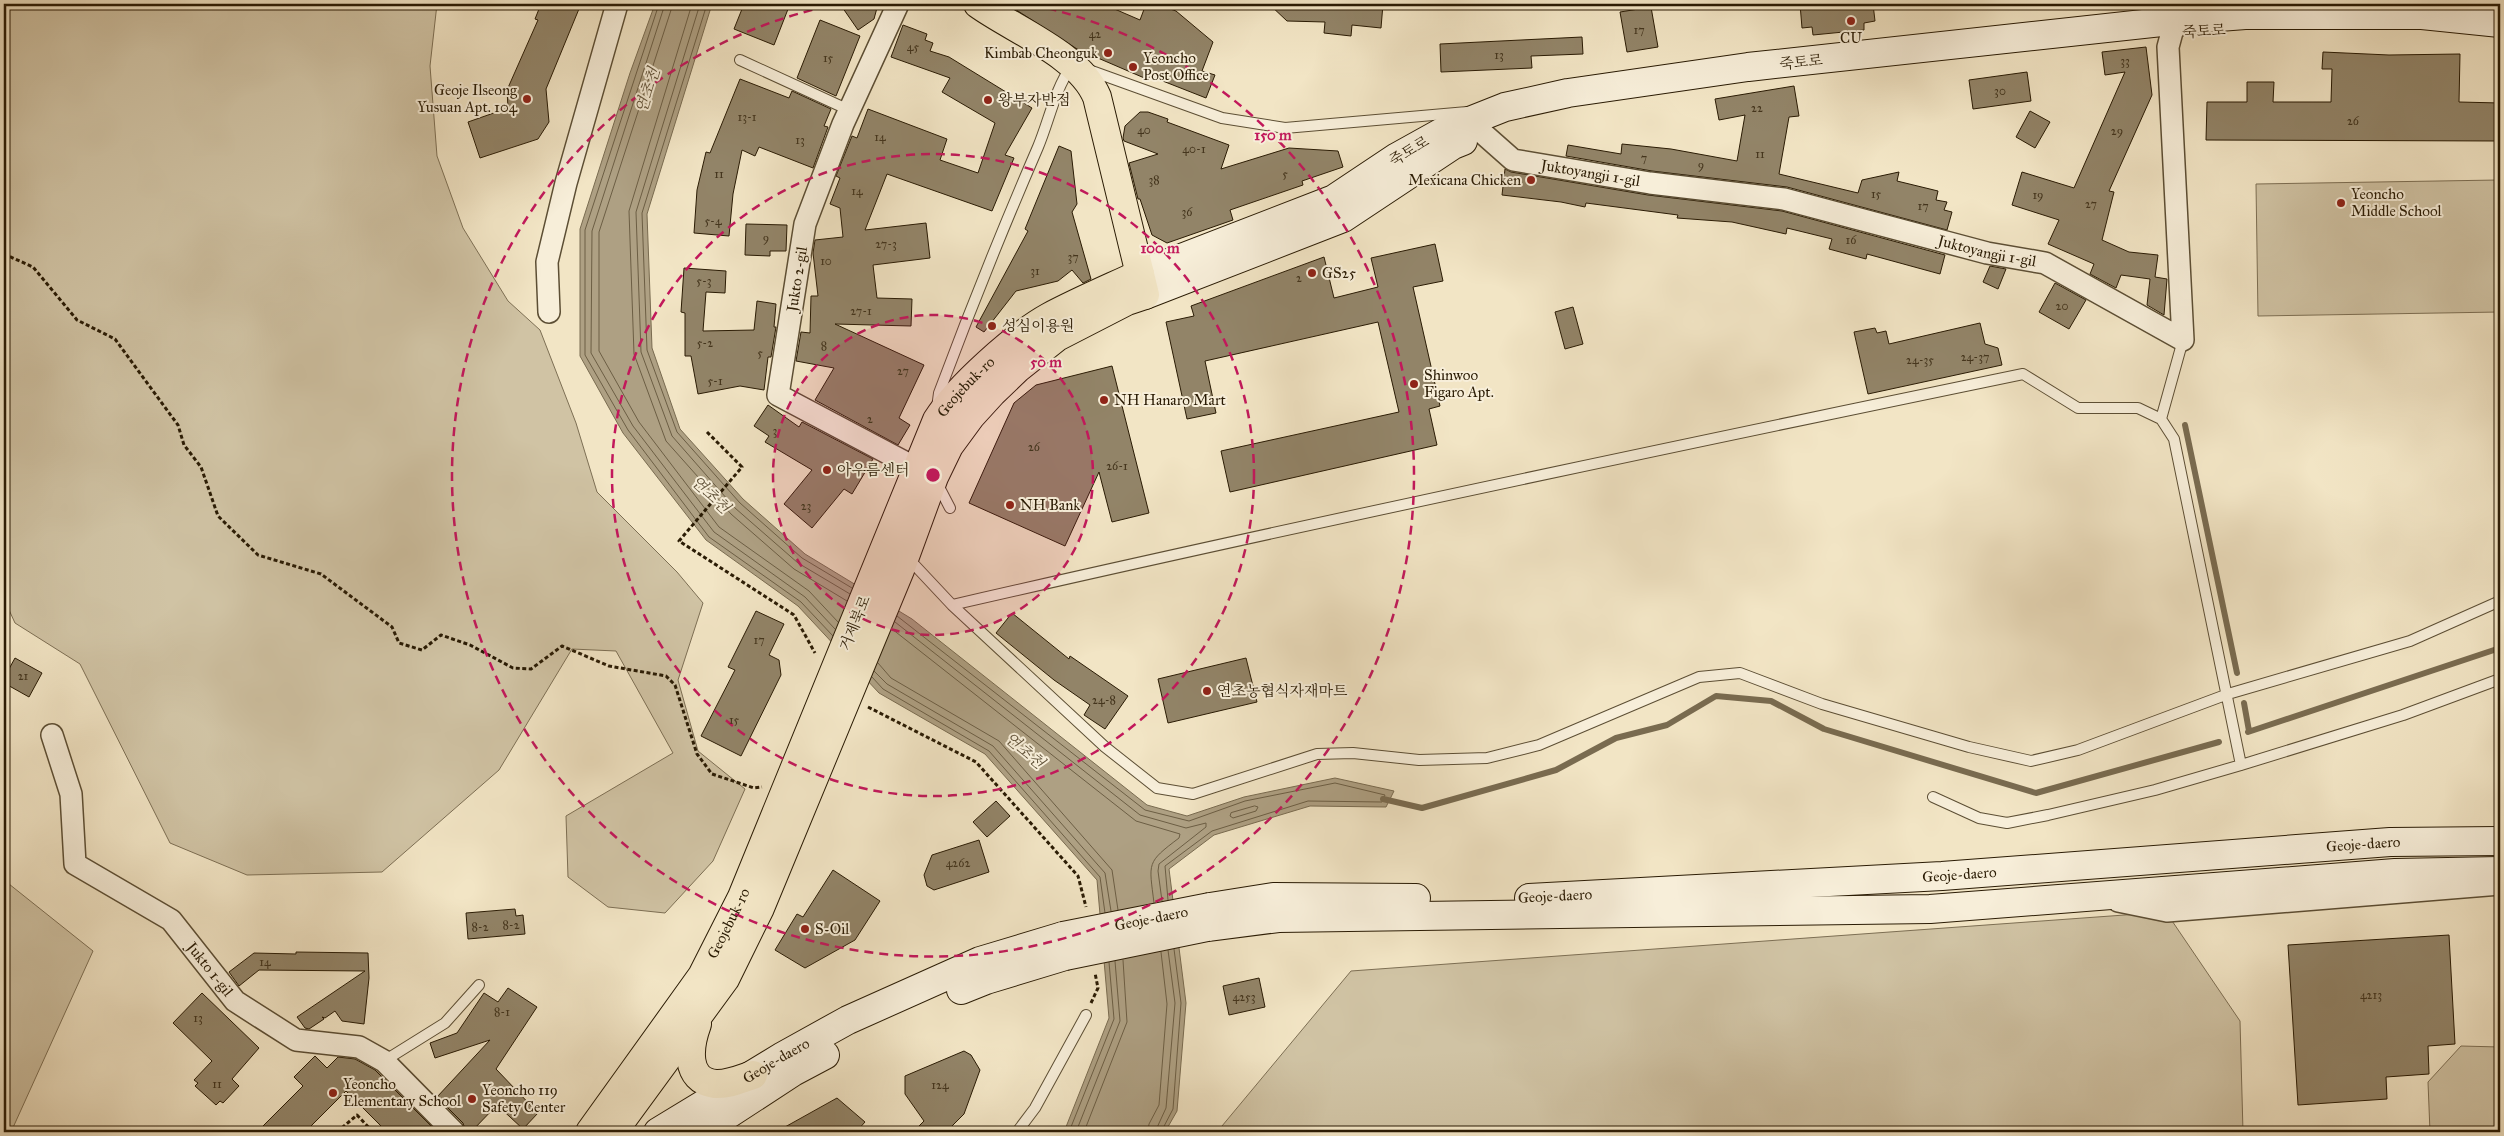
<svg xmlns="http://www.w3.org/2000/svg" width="2504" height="1136" viewBox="0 0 2504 1136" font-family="'IM FELL Great Primer','Noto Serif KR',serif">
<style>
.green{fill:#d0c3a4;stroke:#7d6f54}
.water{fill:#aea083;stroke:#796b50}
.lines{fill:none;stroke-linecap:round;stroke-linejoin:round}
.shore{stroke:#6c5e44;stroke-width:1}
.stream{stroke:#796b50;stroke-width:6}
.building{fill:#928468;stroke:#2a1b04}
.lane-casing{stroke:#5c4e34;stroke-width:12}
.street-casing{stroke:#5c4e34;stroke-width:24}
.secondary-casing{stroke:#2a1b04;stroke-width:30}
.primary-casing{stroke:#2a1b04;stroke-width:30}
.path{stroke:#2a1b04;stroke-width:3;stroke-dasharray:4 2.5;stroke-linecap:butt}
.lane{stroke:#f7eed9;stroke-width:10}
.street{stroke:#f7eed9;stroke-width:21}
.secondary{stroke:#f7eed9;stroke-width:28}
.primary{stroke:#f2e5c5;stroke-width:28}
.secondary-bridge-casing{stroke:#2a1b04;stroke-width:30;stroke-linecap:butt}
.secondary-bridge{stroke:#f7eed9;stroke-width:28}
.ring{fill:none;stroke:#c2185b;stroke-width:2.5;stroke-dasharray:9 6}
.poi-dot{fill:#8f2418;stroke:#f7eed9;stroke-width:2}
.labels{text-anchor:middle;stroke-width:4;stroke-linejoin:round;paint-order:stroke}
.number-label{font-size:12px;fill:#44351d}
.street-label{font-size:15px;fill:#2a1b04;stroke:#f7eed9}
.poi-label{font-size:15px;fill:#2a1b04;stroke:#f7eed9;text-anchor:start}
.water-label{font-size:16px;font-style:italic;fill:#5f5037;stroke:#f7eed9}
.centre{fill:#c2185b;stroke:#f7eed9;stroke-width:2.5}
.ring-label{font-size:15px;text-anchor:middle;font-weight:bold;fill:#c2185b;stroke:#f7eed9;stroke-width:4;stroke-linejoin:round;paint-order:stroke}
</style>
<rect width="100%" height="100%" fill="#f2e5c5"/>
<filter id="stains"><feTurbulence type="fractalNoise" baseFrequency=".004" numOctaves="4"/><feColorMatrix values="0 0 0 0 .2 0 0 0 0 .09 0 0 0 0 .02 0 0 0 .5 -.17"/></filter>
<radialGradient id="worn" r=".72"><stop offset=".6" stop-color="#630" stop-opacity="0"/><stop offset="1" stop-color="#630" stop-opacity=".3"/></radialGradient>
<path class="green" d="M4,4h433l-7,62 7,90 26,72 45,73 32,29 36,93 21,69 80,80 26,31 -25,77 20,71 47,38 -32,72 -48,52 -57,-6 -40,-30 -2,-61 107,-63 -57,-102 -44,-2 -73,121 -117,102 -135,3 -77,-32 -90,-179 -65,-41 -11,-24z
M2498,180l2,132 -242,4 -2,-132z
M4,880l89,71 -82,181h-7z
M2166,912l74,109 3,111h-1026l134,-161z
M2461,1046l39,1v85h-70l-2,-50z"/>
<path class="water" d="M655,4h57l-65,210 5,134 28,81 63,70 62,55 107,65 235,186 40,11 57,-19 91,-19 59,13 -8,16 -76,-1 -96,29 -45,34 17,134 -9,108 -12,21h-101l45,-114 -12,-138 -112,-126 -106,-61 -81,-87 -92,-66 -83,-107 -43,-77v-127l50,-156z"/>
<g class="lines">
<path class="shore" d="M659,4l-74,226v125l43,75 81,107 92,65 32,34
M665,4l-73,227 -1,122 42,73 81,106 91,65 30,32
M673,4l-74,228v119l40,71 80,105 90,64 29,31
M692,4l-63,207 5,143 32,87 65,73 63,55 53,32
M700,4l-64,208 5,140 31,84 63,72 63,55 52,31
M707,4l-65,209 5,137 30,82 63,71 62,55 50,30
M897,616l248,194 44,11 56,-20 90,-18 50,12 -3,7 -74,-1 -96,30 -47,35 3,34
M895,622l245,193 46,13 20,-5v4l-47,37 -1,7 4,30
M892,629l244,192 44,13 -1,4c-33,25 -30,24 -25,65
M878,663l13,15 108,63 113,129 6,40
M874,671l13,13 106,62 112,127 6,38
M872,677l11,12 106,62 111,126 5,36
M1255,806l3,1 -2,4 -23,7 -3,-2 1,-3z
M1069,1132l45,-113 -5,-57
M1076,1132l44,-111 -5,-60
M1084,1132l43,-110 -4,-62
M1148,1132l1,-8 10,-19 8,-101 -6,-52
M1155,1132l11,-24 9,-105 -7,-53
M1161,1132l12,-23 8,-106 -7,-54"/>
<path class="stream" d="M2185,425l52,248
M2244,703l5,28
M2248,732l252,-84
M1383,799l39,9 134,-38 60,-32 51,-13 49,-29 55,5 53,28 212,64 183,-51"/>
</g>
<path class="building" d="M541,4h40l-35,85 3,33 -11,17 -58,19 -12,-36 40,-14 -1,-18 31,-70 -3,-1z
M744,4h46l-16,41 -40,-16z
M840,4h38l-4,15 -16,11z
M1007,4h96l37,16 6,-16h10l20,7 37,31 -11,29 13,4 -9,23 -56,-22 -1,4 -72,-31z
M1269,4h114l-2,24 -29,-3 -1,11 -27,-3 1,-11 -38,-1z
M1800,4h73l2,17 -11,2v7l-51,5 -1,-8 -10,1z
M1651,7l7,40 -31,5 -7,-40z
M820,20l40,16 -24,60 -39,-18z
M903,25l24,9 -2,6 8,3 -3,8 19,6 83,51 -27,47 9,3 -22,53 -105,-37 -22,56 61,-7 4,35 -57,7 4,33 35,1 -1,27 -76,-2 89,41 -25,53 11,7 -12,20 -83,-45 19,-32 -38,-7 5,-29 9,1 1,-37h7l-5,-43 2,-13 28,-3 -3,-29 -10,-4 10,-26 -4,-2 16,-40 5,2 11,-29 79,30 -7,21 38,13 17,-50 -53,-31 8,-14 -59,-21z
M1582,37l1,17 -52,2 1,12 -91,4 -1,-28z
M2146,47l6,48 -43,96 5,1 -12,48 27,12 29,3 -3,22 12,2 -3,36 -17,-10 3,-26 -29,-4 -5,13 -26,-14 4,-10 -46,-20 11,-24 -47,-15 10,-33 52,16 51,-116 -20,3 -3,-23z
M2323,52l66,3 71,-1 -1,48 41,1v38l-294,-1 1,-38h40v-20h27l-1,20h58l1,-33h-10z
M2027,72l4,29 -58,8 -4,-29z
M740,79l49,19 3,-7 39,18 -7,17 4,1 -15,41 -54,-21 -4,9 -13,-6 -9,44 -4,42 -35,-3 3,-43 9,-38 4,1z
M1794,86l5,30 -10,1 -10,57 79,19 4,-13 37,-8 -2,9 41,10 -2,9 11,2 -3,8 8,2 -5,18 -160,-43 -135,-16 -86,-15 2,-11 53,9 1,-10 49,5 66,12 8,-46 -26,5 -4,-21z
M2030,111l20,11 -15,26 -19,-11z
M1140,112h8l20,7 -1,3 62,23 -8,24 68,-21 49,3 5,16 -41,14 1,4 -73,25 3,10 -66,23 -15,-8 -12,-36h-2l-9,-36 29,-9 -34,-13 -1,-3 2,-12z
M1059,146l12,5 6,53 -5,8 19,67 -8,4 -11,-13 -14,11 -42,10 -32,41 -8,-5 52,-96 -3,-2z
M1505,169l6,3 137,23 134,16 163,44 -5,19 -73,-20 -1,5 -37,-10 3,-10 -45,-11 -1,6 -54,-12 -55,-4 1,-3 -92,-12 -1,4 -24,-5 -59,-7z
M746,224l41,1 -1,26h-16v5l-25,-1z
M1435,244l8,37 -30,6 27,119 -11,3 8,36 -207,47 -9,-41 178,-39 -21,-90 -173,39 11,52 -29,6 -21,-97 28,-6 -3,-10 133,-49 10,41 44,-11 -7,-29z
M1990,266l16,3 -8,20 -15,-7z
M684,268l42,3 -1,22 -19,-1 -3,39 51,-1 3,-29 19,3 -2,23h2l-5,30h-3l-4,33 -24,-4 -42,8 -7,-38h-6v-43l-4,-1z
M2055,283l31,17 -17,29 -30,-17z
M1573,307l10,37 -18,5 -10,-37z
M1980,323l5,21 13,4 4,17 -134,29 -14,-62 21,-4 2,5 9,-2 3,13z
M1112,366l37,147 -37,9 -13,-50 -34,74 -96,-43 45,-100 22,-18z
M768,405l31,22 3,-5 71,37 -21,35 -8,-5 -32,39 -28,-24 28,-34 -47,-28 4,-6 -15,-10z
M756,611l28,13 -15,31 10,5 2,15 -40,81 -40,-20 34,-66 -7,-3z
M1012,613l57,46 1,-3 58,40 -23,33 -21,-14 6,-10 -36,-25 -58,-47z
M15,658l27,15 -13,24 -25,-14v-5z
M1246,658l11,44 -89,21 -10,-44z
M996,801l14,15 -23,21 -14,-15z
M979,840l10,32 -55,18 -7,-4 -3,-11 8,-20z
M833,870l47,31 -25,39 -50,28 -30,-18 22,-36 6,3z
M515,909l1,7 7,-1 2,19 -57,5 -2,-26z
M2449,935l6,109 -27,2 1,28 -43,3 1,22 -89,6 -10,-160z
M296,952l72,1 1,25 -5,46 -22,-3 -7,-10 -10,7 -3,-1 2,2 -15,10 -4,-1 -8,-11 68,-46 -106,-1 -20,16 -10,-14 25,-19 42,1z
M1259,978l6,29 -36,8 -6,-29z
M508,988l29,19 -41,62 42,44 -15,16 -26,-24 -26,27h-5l-3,-9 -26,-26 53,-57 -55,18 -5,-15 27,-10 27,-40 14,9z
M202,993l57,55 -27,31 7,7 -16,17 -3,-2 -4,4 -21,-19 3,-3 -4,-3 18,-19 -39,-38z
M964,1051l7,4 9,15 -16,44 -18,18h-33l11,-11 -19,-27v-18z
M315,1056l12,12 11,-11 17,2 20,11 62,62h-50l-41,-41 -41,41h-48l46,-46 -9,-9z
M837,1098l28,24 -9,10h-80z"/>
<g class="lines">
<defs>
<path id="lane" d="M740,60l109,50
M1086,69l136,49 63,10 182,-16
M937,408l2,-15c31,-83 64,-165 99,-246 11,-26 17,-58 33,-80
M2161,419l22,-79
M937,483l13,25
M907,557l45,48 153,142 52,41 36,6 124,-40 36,-1 66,7 68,-2 52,-13 160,-68 41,-4 82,31 147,43 62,14 47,-11 150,-56 182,-53 90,-40
M952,605c356,-82 713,-157 1071,-231l55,34h60l23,11 13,20 67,326
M1933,797l46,21 28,5 41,-8 107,-25 86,-25 162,-50 97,-36
M384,1061l61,-38 34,-38
M1017,1132l18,-24 51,-93"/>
<g id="street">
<path d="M898,4l-55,120 -38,100 -27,171 151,80"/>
<path id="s1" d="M1470,122l43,38 137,23 134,16 203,54 58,10 138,77 -15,-293 4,-15 20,-28"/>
<path d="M549,312l-2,-50 19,-79 51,-179"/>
<path id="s2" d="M52,735l19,59 4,70 96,56 64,81 61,39 63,7 25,14 70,71"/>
<path d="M2118,901l49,10 333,-27"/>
</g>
<g id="secondary">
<path d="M1140,274l194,-75 63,-42 45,-25 63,-25 63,-14 180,-26 432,-47 65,-5h177l78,8"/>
<path d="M1145,295l198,-77 110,-73 10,-4"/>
<path id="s3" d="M1529,898l413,-22 448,-34 110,-1"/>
<path d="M1210,907l63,-10 143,1"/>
<path d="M1207,927l71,-9 652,-9 465,-36 105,-2"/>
<path d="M961,990l25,-10 79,-24"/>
<path id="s4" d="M658,1132l125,-76 65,-36 132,-59 83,-25"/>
<path d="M701,1132l92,-60 32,-17"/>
</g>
<g id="primary">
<path d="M697,1024c-8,22 -13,56 18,60 13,1 26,-5 38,-9"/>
<path id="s5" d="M590,1132l112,-156 40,-79 195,-477c21,-33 78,-84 112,-103 30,-16 61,-29 91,-43"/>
<path d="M613,1132l112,-153 35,-71 140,-338 34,-93 15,-31 22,-30 21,-23 26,-25 39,-31 70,-36 18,-6 -48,-198c-17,-42 -83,-67 -119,-93"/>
</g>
</defs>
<use href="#lane" class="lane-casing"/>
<use href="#street" class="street-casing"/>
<use href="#secondary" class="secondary-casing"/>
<use href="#primary" class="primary-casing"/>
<path class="path" d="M4,254l29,13 44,53 38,19 63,86 6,20 17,22 17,49 40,39 63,19 71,53 7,16 23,7 19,-15 29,10 43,23 18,1 31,-23 47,20 57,10 9,9 22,69 15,20 42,14 8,-1
M707,432l35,35 -63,74 115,74 21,38
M868,707l108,55 102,114 8,31
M1091,1003l7,-15 -3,-15
M337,1132l20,-17 16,17"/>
<use href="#lane" class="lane"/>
<use href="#street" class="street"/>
<use href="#secondary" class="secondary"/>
<use href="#primary" class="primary"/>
<defs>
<g id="secondary-bridge">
<path id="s6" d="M1063,936l147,-29"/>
<path d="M1065,956l142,-29"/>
</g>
</defs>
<use href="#secondary-bridge" class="secondary-bridge-casing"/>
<use href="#secondary-bridge" class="secondary-bridge"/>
</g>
<circle cx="933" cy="475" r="160" fill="#c2185b" fill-opacity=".12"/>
<g class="ring">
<circle cx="933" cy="475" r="160"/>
<circle cx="933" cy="475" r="321"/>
<path d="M1033 5A481 481 0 1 1 833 5"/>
</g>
<g class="poi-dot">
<circle cx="1851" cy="21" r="5"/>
<circle cx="1108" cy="53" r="5"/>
<circle cx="1133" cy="67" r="5"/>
<circle cx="527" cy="99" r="5"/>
<circle cx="988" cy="100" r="5"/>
<circle cx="1531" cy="180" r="5"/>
<circle cx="2341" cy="203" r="5"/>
<circle cx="1312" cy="273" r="5"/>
<circle cx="992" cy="326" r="5"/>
<circle cx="1414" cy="384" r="5"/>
<circle cx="1104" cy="400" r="5"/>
<circle cx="827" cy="470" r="5"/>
<circle cx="1010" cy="505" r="5"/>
<circle cx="1207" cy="691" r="5"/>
<circle cx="805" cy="929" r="5"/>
<circle cx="333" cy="1093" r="5"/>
<circle cx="472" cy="1099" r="5"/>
</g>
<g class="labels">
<g class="number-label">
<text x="1639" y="34">17</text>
<text x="1095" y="38">42</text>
<text x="913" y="51">45</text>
<text x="1499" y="59">13</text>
<text x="828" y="62">15</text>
<text x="2125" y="65">33</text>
<text x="2000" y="95">30</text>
<text x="1757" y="112">22</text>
<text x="747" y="121">13-1</text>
<text x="2353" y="125">26</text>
<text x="1144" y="134">40</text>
<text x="2117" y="135">29</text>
<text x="880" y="141">14</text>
<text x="800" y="144">13</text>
<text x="1194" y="153">40-1</text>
<text x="1760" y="158">11</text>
<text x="1644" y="162">7</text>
<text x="1701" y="169">9</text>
<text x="719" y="178">11</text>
<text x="1285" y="178">5</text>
<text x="1154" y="184">38</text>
<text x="857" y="195">14</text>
<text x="1876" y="198">15</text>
<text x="2038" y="199">19</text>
<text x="2091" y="208">27</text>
<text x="1923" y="210">17</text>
<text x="1187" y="216">36</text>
<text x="713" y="225">5-4</text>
<text x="766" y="242">9</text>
<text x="1851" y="244">16</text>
<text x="886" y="248">27-3</text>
<text x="1073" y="261">37</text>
<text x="826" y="265">10</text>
<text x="1035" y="275">31</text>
<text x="1299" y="282">2</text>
<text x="704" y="285">5-3</text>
<text x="2062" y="310">20</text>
<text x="861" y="315">27-1</text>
<text x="705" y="347">5-2</text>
<text x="824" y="350">8</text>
<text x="760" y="357">5</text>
<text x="1975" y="361">24-37</text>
<text x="1920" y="364">24-35</text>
<text x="903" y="375">27</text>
<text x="715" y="385">5-1</text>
<text x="870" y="423">2</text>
<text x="775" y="435">3</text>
<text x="1034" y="451">26</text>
<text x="1117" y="470">26-1</text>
<text x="806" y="510">23</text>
<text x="759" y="644">17</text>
<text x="23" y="680">21</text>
<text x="1104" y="704">24-8</text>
<text x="734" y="724">15</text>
<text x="958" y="867">4262</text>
<text x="511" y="929">8-2</text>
<text x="480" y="931">8-2</text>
<text x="265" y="966">14</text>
<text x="2371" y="999">4213</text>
<text x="1244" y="1001">4253</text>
<text x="502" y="1016">8-1</text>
<text x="198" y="1022">13</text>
<text x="217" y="1088">11</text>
<text x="940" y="1089">124</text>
</g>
<g class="street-label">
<text transform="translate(2204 31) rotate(-3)" y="5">죽토로</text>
<text transform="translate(1801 62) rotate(-6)" y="5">죽토로</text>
<text transform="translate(1409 151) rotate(-31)" y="5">죽토로</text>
<text dy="5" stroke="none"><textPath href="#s1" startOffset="136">Juktoyangji 1-gil</textPath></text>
<text dy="5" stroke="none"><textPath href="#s1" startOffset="541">Juktoyangji 1-gil</textPath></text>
<text transform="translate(797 279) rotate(-81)" y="5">Jukto 2-gil</text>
<text dy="5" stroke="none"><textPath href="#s5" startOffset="840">Geojebuk-ro</textPath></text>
<text transform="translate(855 623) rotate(-68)" y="5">거제북로</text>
<text dy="5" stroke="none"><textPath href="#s3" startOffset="836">Geoje-daero</textPath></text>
<text dy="5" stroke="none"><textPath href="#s3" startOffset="431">Geoje-daero</textPath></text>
<text transform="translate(1555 896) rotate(-3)" y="5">Geoje-daero</text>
<text dy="5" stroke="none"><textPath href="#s6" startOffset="90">Geoje-daero</textPath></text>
<text dy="5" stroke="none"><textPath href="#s5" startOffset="251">Geojebuk-ro</textPath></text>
<text dy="5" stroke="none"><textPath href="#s2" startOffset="306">Jukto 1-gil</textPath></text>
<text dy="5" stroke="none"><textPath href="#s4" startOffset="138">Geoje-daero</textPath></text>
</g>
<g class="poi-label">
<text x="1851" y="43" text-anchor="middle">CU</text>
<text x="1098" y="58" text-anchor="end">Kimbab Cheonguk</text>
<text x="1143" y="63">Yeoncho<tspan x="1143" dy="17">Post Office</tspan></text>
<text x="517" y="95" text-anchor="end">Geoje Ilseong<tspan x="517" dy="17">Yusuan Apt. 104</tspan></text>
<text x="998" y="105">왕부자반점</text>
<text x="1521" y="185" text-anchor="end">Mexicana Chicken</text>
<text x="2351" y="199">Yeoncho<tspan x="2351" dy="17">Middle School</tspan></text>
<text x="1322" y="278">GS25</text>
<text x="1002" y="331">성심이용원</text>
<text x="1424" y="380">Shinwoo<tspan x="1424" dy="17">Figaro Apt.</tspan></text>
<text x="1114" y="405">NH Hanaro Mart</text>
<text x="837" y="475">아우름센터</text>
<text x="1020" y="510">NH Bank</text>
<text x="1217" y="696">연초농협식자재마트</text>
<text x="815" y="934">S-Oil</text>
<text x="343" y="1089">Yeoncho<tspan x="343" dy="17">Elementary School</tspan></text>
<text x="482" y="1095">Yeoncho 119<tspan x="482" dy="17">Safety Center</tspan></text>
</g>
<g class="water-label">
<text transform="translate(647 90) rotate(-72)" y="6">연초천</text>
<text transform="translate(711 494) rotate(43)" y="6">연초천</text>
<text transform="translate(1025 750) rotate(40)" y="6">연초천</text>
</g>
</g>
<circle cx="933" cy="475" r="8" class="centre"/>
<g class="ring-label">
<text x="1273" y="140">150 m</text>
<text x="1160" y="253">100 m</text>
<text x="1046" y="367">50 m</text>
</g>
<rect width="2504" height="1136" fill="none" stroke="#f2e5c5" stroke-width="20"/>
<rect x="5" y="5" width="2494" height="1126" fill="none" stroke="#2a1b04" stroke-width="2.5"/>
<rect x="10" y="10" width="2484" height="1116" fill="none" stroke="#2a1b04"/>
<rect width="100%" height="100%" filter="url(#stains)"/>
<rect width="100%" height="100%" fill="url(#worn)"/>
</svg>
